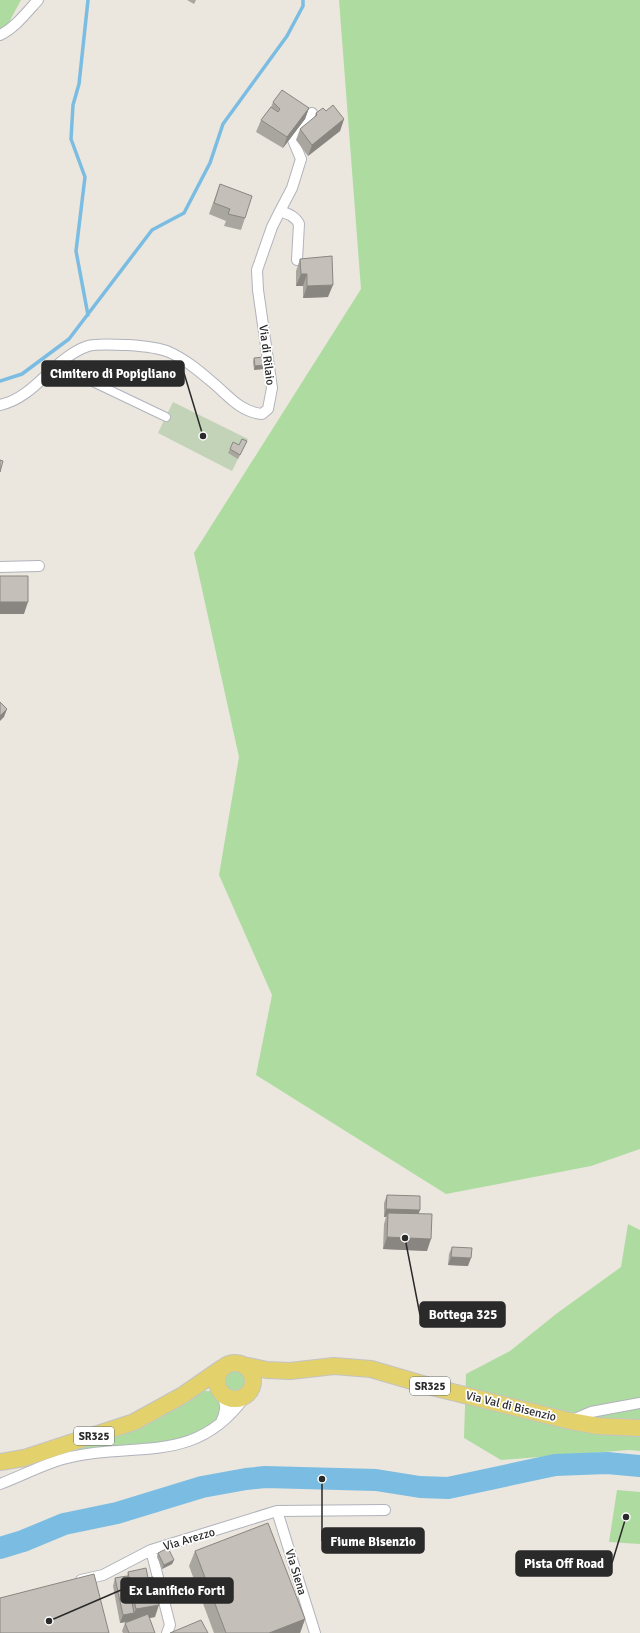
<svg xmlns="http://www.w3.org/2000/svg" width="640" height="1633" viewBox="0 0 640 1633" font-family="Signika,sans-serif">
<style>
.green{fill:#aedca0}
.cemetery{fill:#c2d3b7}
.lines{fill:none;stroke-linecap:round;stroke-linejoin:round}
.stream{stroke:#7bbde2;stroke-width:3.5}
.river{stroke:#7bbde2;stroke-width:22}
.pedestrian-casing{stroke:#b1b3bc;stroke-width:10}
.minor-casing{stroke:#b1b3bc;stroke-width:12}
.primary-casing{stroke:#c3c3c3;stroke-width:18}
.pedestrian{stroke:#fff;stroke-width:8}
.minor{stroke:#fff;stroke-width:10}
.primary{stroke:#e3d26b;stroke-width:16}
.wall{fill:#a9a59f}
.shaded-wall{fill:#898682}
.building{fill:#c4c0b9;stroke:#898682}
.labels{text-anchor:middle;stroke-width:3.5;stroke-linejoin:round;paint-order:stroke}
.shield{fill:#fff;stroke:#6a6a6a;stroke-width:1}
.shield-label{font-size:11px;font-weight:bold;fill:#2a2a2a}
.street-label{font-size:12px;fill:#2a2a2a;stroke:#fff}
.leader{fill:none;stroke:#2a2a2a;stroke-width:1.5}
.callout-dot{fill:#2a2a2a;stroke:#fff;stroke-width:1.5}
.callout{fill:#2a2a2a;stroke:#2a2a2a;stroke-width:1.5}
.callout-label{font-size:13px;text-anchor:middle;font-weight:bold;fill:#fff}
</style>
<rect width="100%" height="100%" fill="#ebe6de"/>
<path class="green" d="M0,0h21l-21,39z
M339,0h301v1149l-49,17 -145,28 -190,-119 16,-80 -53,-120 20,-118 -45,-204 167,-264z
M628,1224l12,6v221l-11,-1 -128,10 -37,-22 2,-64 44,-23 46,-37 65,-47z
M218 1382a17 17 0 1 1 34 0a17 17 0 1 1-34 0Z
M202,1391c7,0 15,-1 20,5l-4,27 -35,19 -121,16 -2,-10z
M617,1490l23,2v52l-31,-2z"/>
<path class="cemetery" d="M173,402l75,37 -16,32 -74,-38z"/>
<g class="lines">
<path class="stream" d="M88,315l-12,-64 9,-74 -14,-38 2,-34 6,-21 9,-84
M0,381l22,-7 47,-35 83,-109 32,-17 26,-50 13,-39 64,-88 16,-30v-6"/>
<path class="river" d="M0,1548l23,-7 41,-17 53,-11 85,-26 44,-8 19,-2 111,3 44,7 28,1 107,-23 52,-2 33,3"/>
<defs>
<path id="pedestrian" d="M57,365l109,52"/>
<path id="minor" d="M0,35c15,-7 27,-23 38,-35
M280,211l12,-23 9,-29 -8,-19 19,-27
M0,405c36,-8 53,-47 88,-59 10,-3 29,-1 39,-1 14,1 30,2 42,7 16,7 30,19 43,30 16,13 28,30 50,32l6,-5 4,-21 -14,-98 -1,-20 15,-43 8,-16c8,3 15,5 19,13l-2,36
M0,567l39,-1
M572,1420l19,-8 49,-9
M221,1422c5,-10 5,-16 2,-27
M0,1484c21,-8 42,-19 63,-25 70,-19 131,8 181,-61
M277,1511l38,122
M151,1550l19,75 -3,8
M81,1580l22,-5 48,-25 126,-39 108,-1"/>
<path id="primary" d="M217 1381a18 18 0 1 1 36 0a18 18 0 1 1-36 0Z
M243,1365l24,5 23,1 44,-5 37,3 65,19 134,33 28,5 42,2
M0,1462l24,-4 110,-36 49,-27 39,-27"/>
</defs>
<use href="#pedestrian" class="pedestrian-casing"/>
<use href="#minor" class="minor-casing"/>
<use href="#primary" class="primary-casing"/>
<use href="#pedestrian" class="pedestrian"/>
<use href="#minor" class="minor"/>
<use href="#primary" class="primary"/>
</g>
<path class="wall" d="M187,0h9l-2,4z
M273,102l36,6 -4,11 -22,29 -27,-16 5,-12 10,-13z
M326,111l18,8 -4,12 -32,25 -12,-16 4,-11 14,-11 2,-5z
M220,184l25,34 -4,12 -17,-4 2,-5 -17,-7z
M300,259l28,38 -25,1v-12h-7v-15z
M254,358l11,7 -2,4 -9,1 -1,-8z
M247,441l-9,18 -10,-6 2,-4 9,-4z
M387,1195l31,19 9,37 -44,-2 1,-25 2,-7h-2v-14z
M452,1247l16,19 -20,-1 1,-11z
M195,1551l110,68 -5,14h-86l-25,-67z
M158,1553l16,7 -2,4 -10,5 -5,-12z
M128,1572l27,45 -6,1 6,15h-32l-1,-2 3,-8 5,-2 -10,2 -7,-37 2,-8 12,-2z"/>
<path class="shaded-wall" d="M309,108l-4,11 -22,29 4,-11z
M344,119l-4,12 -32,25 4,-11z
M301,274h6l-4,12h-7z
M333,285l-5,12 -25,1 4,-12z
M265,365l-2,4 -9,1 1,-4z
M0,602h28l-4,12h-24z
M7,709l-3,8 -4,4v-5z
M386,1209l34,1 -3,8 -29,-5 -2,4h-2z
M387,1237l44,2 -4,12 -44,-2z
M451,1257l20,1 -3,8 -20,-1z
M174,1560l-2,4 -10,5 2,-4z
M159,1605l-4,12 -35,6 3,-8 11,-2 2,-4z
M305,1619l-5,14h-31z"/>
<path class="building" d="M282,90l27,18 -22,29 -26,-17 10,-13 7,5 2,-3 -7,-7z
M333,105l11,14 -32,26 -12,-16 17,-14 -1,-2 7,-5 3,3z
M220,184l32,12 -7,22 -17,-4 2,-5 -16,-6z
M332,256l1,29 -26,1v-12h-6l-1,-15z
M264,357l1,8 -10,1 -1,-8z
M242,439l5,2 -7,14 -10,-6 3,-7 6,3z
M0,460l3,1 -3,11z
M0,576h28v26h-28z
M0,702l7,7 -7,7z
M387,1195l33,1v14l-34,-1z
M388,1213l44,1 -1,25 -44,-2z
M452,1247l20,1 -1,10 -20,-1z
M268,1523l37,96 -36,14h-43l-31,-82z
M168,1548l6,12 -10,5 -6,-12z
M146,1568l2,10 5,-1 6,28 -23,4 -8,-37z
M94,1574l15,59h-109v-35z
M127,1576l7,37 -11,2 -8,-37z
M148,1614l7,19h-26l-4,-10z
M201,1620l7,13h-38z"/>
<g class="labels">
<g class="shield">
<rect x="410" y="1377" width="40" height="18" rx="3"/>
<rect x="74" y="1427" width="40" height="18" rx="3"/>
</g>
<g class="shield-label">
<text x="430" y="1390">SR325</text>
<text x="94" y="1440">SR325</text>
</g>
<g class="street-label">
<text transform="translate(267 355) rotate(83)" y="4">Via di Rilaio</text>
<text transform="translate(511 1406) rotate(14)" y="4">Via Val di Bisenzio</text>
<text transform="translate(189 1539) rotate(-17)" y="4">Via Arezzo</text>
<text transform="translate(296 1572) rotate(73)" y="4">Via Siena</text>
</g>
</g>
<path class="leader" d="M203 436L184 373M405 1238L420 1315M322 1479L322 1541M626 1517L612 1563M49 1621L121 1590"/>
<g class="callout-dot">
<circle cx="203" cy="436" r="4"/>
<circle cx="405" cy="1238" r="4"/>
<circle cx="322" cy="1479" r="4"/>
<circle cx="626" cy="1517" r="4"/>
<circle cx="49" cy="1621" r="4"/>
</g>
<g class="callout">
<rect x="42" y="361" width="142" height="25" rx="4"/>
<rect x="420" y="1302" width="85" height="25" rx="4"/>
<rect x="322" y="1528" width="102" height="25" rx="4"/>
<rect x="516" y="1551" width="96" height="25" rx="4"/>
<rect x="121" y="1578" width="112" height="25" rx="4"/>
</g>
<g class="callout-label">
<text x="113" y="378">Cimitero di Popigliano</text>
<text x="463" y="1319">Bottega 325</text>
<text x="373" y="1546">Fiume Bisenzio</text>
<text x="564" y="1568">Pista Off Road</text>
<text x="177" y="1595">Ex Lanificio Forti</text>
</g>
</svg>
